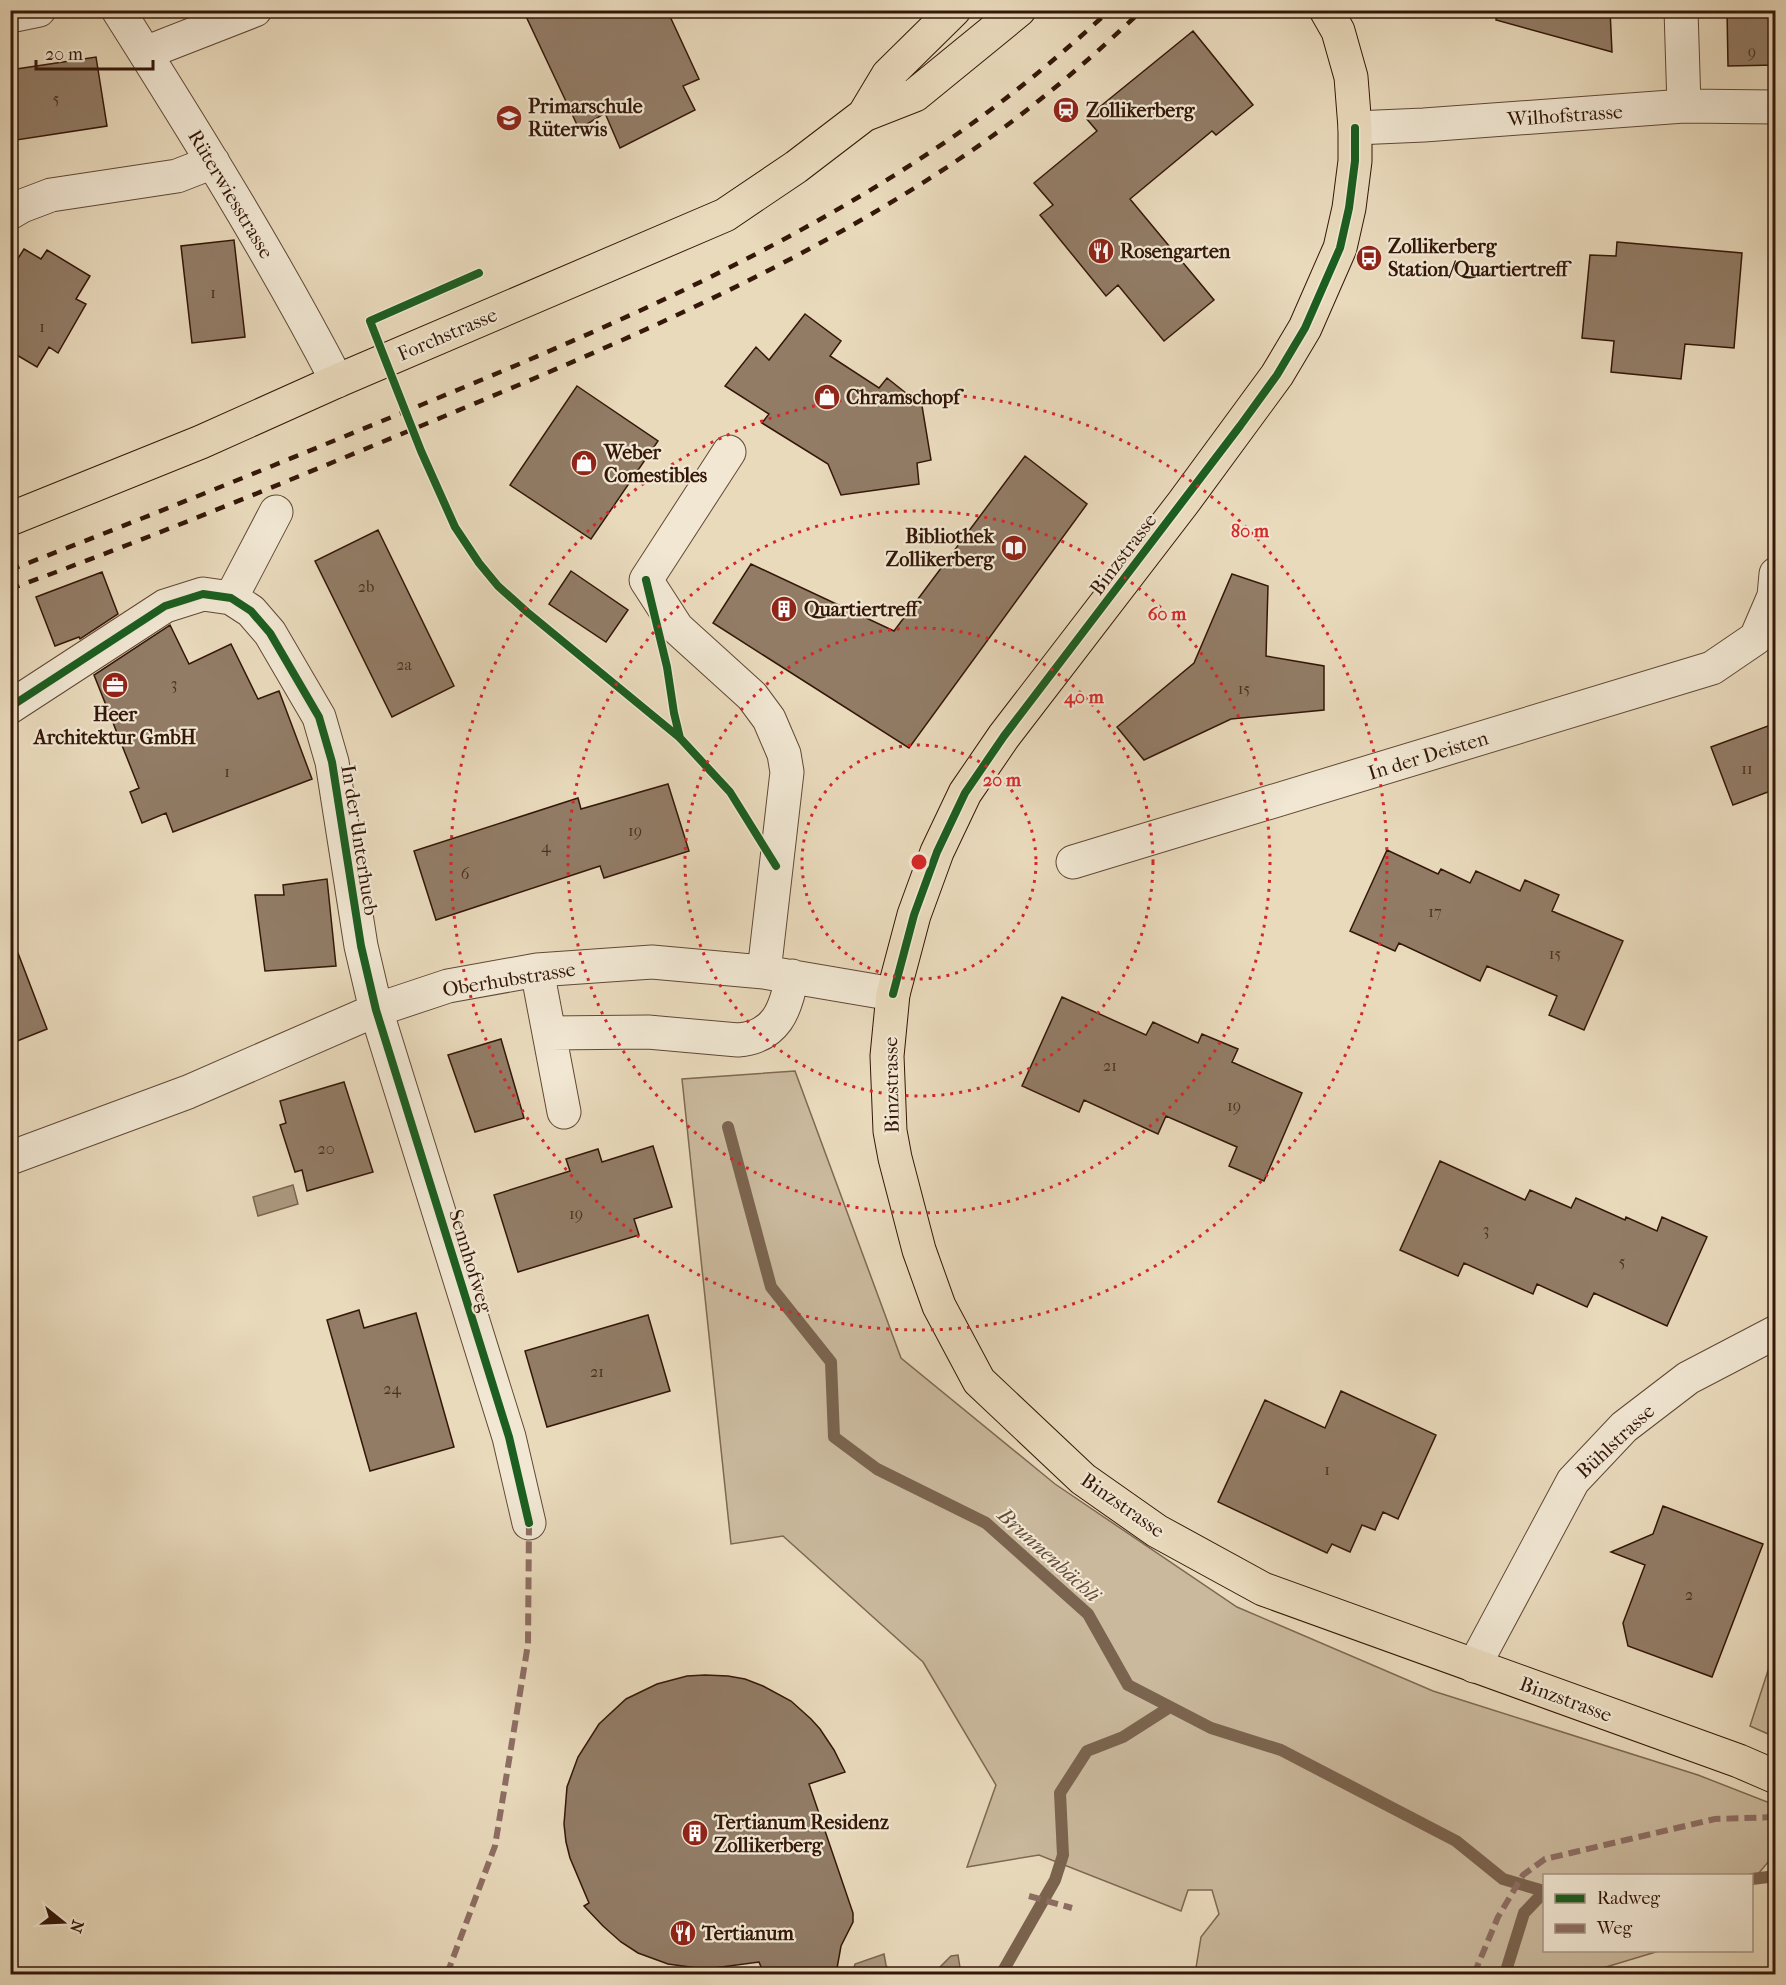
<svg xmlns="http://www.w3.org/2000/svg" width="1786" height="1985" viewBox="0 0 1786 1985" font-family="'IM FELL French Canon',serif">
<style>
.green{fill:#cab99d;stroke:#7f6852;stroke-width:1.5}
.water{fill:#ab987f;stroke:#7b644f;stroke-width:1.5}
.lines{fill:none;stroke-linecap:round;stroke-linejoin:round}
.stream{stroke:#7b644f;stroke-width:12}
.building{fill:#927c66;stroke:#341708;stroke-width:1.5}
.minor-casing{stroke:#614835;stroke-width:35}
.major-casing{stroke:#341708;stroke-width:35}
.minor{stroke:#f1e7d3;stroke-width:33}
.major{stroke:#e9dabc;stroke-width:33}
.rail{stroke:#341708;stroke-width:4.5;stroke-dasharray:10 10;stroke-linecap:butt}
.quiet{stroke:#8d6e63;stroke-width:6;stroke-dasharray:12 6;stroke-linecap:butt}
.cycleway-casing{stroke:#f1e7d3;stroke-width:11}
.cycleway{stroke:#1b5e20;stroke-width:8}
.ring{fill:none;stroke:#d62828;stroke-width:3;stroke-dasharray:3 6}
.labels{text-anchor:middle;stroke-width:4.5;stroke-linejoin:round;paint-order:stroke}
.number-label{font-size:16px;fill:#4c3020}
.poi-label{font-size:20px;font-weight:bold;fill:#341708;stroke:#f1e7d3;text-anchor:start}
.street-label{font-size:20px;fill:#341708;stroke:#f1e7d3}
.water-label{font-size:21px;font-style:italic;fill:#644b38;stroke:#f1e7d3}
.centre{fill:#d62828;stroke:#f1e7d3;stroke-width:3}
.ring-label{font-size:18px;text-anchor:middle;font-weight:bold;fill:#d62828;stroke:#f1e7d3;stroke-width:4.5;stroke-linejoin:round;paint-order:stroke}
</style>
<rect width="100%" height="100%" fill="#e9dabc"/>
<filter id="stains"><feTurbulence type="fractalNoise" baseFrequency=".00333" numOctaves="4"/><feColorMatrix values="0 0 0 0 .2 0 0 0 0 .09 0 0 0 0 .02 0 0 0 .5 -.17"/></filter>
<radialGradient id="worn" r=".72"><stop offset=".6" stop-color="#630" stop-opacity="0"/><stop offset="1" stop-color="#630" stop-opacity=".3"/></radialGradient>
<path class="green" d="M795,1071l106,287 154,126 182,123 196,84 265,84 77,30v49l-23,27v-5h-208v74l115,1 -76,23h-388l6,-37 18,-23 -7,-24h-24l-7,21 -142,-56 -72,12 29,-82 -73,-123 -140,-126 -52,8 -49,-465z
M1775,1649v88l-25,-11z"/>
<path class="water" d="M293,1185l5,19 -40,12 -5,-19z
M884,1954l2,11 5,9h-39l3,-10z
M958,1955l3,19h-38l14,-4 14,-14z"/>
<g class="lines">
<path class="stream" d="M728,1127l43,160 60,75 3,75 43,32 109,54 102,91 40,71 83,43 70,22 175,91 47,38 41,12
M1752,1879l24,-3
M1003,1971l52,-91 8,-25 -3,-62 27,-42 36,-14 47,-30
M1505,1974l19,-61 20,-21"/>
</g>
<path class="building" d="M523,10h144l32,69 -16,7 12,24 -75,38 -15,-35 -26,16z
M1497,10h113l2,42 -116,-32z
M1727,10h49v55l-48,1z
M1193,31l60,74 -37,30 -4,-4 -82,68 84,101 -50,41 -46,-56 -12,11 -66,-81 13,-10 -19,-22 63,-52 -11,-13z
M96,57l11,69 -97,15v-71z
M234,240l11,97 -53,6 -11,-97z
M1617,242l125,11 -8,95 -49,-4 -4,35 -70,-7 3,-31 -32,-3 8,-83 26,1z
M24,249l17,10 6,-9 43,26 -14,23 10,5 -28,49 -9,-6 -12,20 -27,-16v-80z
M805,314l36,27 -11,15 49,32 8,-10 35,28 9,54 -14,3 2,21 -78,11 -13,-31 -66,-41 7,-9 -44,-28 31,-39 13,13z
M577,386l81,55 -67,98 -81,-54z
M1025,456l62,48 -178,244 -196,-125 38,-59 143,67z
M378,530l76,156 -62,31 -77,-156z
M571,571l57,39 -22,32 -57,-38z
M102,572l16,42 -38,25 -1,-2 -24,9 -19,-49z
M1232,574l36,12 -2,70 58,10v44l-93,9 -87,41 -27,-33 77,-64z
M170,625l19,39 42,-20 27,55 21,-8 33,88 -139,53 -7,-19 -24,10 -12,-31 9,-4 -45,-113z
M1776,723v66l-43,16 -22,-58z
M668,784l21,67 -85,27 -4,-12 -164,54 -22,-69 164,-53 3,11z
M1387,850l51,24 3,-5 29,14 6,-12 44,20 5,-11 34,15 -7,16 71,30 -39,89 -35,-15 8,-19 -70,-30 -7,15 -81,-38 -4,8 -45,-20z
M327,879l9,87 -71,5 -10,-76h29l-1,-10z
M10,940h3l34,89 -37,15z
M1062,997l84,38 7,-13 45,21 4,-9 36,15 -6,13 70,31 -38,88 -35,-15 8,-19 -71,-31 -8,18 -74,-34 -5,12 -57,-26z
M501,1039l23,79 -49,14 -27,-77z
M344,1082l29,90 -66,19 -5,-21 -7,2 -15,-47 6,-2 -6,-22z
M653,1146l19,61 -38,12 5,16 -121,37 -24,-77 76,-24 -4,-12 32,-10 4,13z
M1440,1161l85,39 5,-10 41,18 5,-10 49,22 1,-3 31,14 5,-14 45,20 -40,89 -73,-33 -7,14 -50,-23 -4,10 -69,-31 -6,13 -58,-26z
M359,1310l5,18 52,-15 38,134 -84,24 -43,-151z
M648,1315l22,76 -123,36 -22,-76z
M1341,1391l95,44 -38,84 -15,-7 -8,18 -13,-5 -12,27 -18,-8 -5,9 -109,-51 47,-102 60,28z
M1663,1506l100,38 -51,133 -84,-31 -5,-23 22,-58 -34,-13 42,-18z
M705,1675l23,1 17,3 18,7 28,15 20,18 9,10 14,21 11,22 -36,12 44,129v9l-12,24 -5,28h-72l-5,-12 -45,6h-17l-29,-4 -30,-11 -17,-11 -18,-16 -19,-20 5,-3 -19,-45 -4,-16 -2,-18 3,-37 11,-30 21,-33 27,-25 31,-15 30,-8z"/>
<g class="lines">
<defs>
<path id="minor" d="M118,10c77,122 153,244 219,371
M1681,10l3,96
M10,16l29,-6
M145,53l110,-43
M1355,128l69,-3 260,-19 92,1
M10,213l12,-7 29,-11 126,-19 36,-14
M729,452l-83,128 31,48 75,68 17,23 15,35 3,18 -23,200
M231,598l45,-86
M1756,638l18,-42 2,-22
M10,707l155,-101 38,-12 28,4 20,13 19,22 49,84 13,45 29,184 15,64 133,427 20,86
M1073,862l639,-194 44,-30
M537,970l27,142
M549,1033l99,-1 90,8c38,-3 48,-30 54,-64
M10,1158l178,-66 188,-82 72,-24 89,-16 115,-8 112,10 129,22
M1474,1666l99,-185 51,-54 64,-49 88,-46"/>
<path id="major" d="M1326,10l12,21 13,46 4,51v33l-6,47 -9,40 -35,80 -28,47 -94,128 -179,233 -39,57 -28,59 -23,63 -21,79 -6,62 3,75 5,27 24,92 20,56 40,75 104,98 74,52 106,58 476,172 37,16
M864,115l24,-40 66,-65
M10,519l191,-77 136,-61 388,-166 71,-48 68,-52 51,-20 104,-85"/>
</defs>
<use href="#minor" class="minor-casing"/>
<use href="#major" class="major-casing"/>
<use href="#minor" class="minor"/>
<use href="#major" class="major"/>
<path class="rail" d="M10,570c138,-53 275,-109 411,-165 187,-77 372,-157 539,-273 53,-37 102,-78 150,-122
M10,589c141,-51 280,-109 418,-166 192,-80 385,-161 556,-281 56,-40 108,-84 158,-132"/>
<path class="quiet" d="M1029,1896l43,12
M447,1974l48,-128 33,-202 1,-121
M1474,1974l24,-57 25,-42 22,-16 170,-40 61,-2"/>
<defs>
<path id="cycleway" d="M479,273l-109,48 51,130 34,76 24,36 19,23 29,26 153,126 50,54 46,74
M646,580l21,87 7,46 6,25
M10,707l155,-101 38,-12 28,4 20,13 19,22 49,84 13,45 29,184 15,64 133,427 20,86
M893,994l21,-79 23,-63 28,-59 39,-57 236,-310 37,-51 28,-47 35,-80 9,-40 6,-47v-33"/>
</defs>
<use href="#cycleway" class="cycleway-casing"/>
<use href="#cycleway" class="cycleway"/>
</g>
<g class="ring">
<circle cx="919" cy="862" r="117"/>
<circle cx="919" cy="862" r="234"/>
<circle cx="919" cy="862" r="351"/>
<circle cx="919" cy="862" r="468"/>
</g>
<defs>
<symbol id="station-disc" viewBox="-11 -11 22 22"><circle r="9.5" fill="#8f2418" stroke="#f1e7d3"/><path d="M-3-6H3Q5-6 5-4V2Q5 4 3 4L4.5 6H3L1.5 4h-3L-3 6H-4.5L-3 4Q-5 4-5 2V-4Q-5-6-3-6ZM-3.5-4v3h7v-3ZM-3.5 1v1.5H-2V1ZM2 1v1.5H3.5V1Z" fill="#fff"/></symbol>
<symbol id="school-disc" viewBox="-11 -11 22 22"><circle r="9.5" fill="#8f2418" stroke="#f1e7d3"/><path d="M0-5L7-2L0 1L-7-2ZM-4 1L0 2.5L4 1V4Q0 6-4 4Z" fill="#fff"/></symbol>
<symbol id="restaurant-disc" viewBox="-11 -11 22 22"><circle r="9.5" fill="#8f2418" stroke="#f1e7d3"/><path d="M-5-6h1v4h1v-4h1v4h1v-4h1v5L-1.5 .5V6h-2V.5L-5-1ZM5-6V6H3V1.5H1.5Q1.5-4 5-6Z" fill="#fff"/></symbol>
<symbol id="bus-disc" viewBox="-11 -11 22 22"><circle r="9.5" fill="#8f2418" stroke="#f1e7d3"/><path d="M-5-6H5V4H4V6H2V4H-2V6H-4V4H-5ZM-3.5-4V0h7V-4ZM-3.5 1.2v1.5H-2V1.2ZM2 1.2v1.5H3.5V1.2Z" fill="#fff"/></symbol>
<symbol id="shop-disc" viewBox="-11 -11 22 22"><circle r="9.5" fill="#8f2418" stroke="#f1e7d3"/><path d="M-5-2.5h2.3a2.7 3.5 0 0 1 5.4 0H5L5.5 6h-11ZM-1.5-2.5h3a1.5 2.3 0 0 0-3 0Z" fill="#fff"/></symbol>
<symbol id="library-disc" viewBox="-11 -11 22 22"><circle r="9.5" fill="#8f2418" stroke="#f1e7d3"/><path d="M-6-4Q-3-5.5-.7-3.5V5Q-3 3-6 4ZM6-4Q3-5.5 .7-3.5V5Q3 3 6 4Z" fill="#fff"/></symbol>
<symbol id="building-disc" viewBox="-11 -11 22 22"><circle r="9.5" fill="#8f2418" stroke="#f1e7d3"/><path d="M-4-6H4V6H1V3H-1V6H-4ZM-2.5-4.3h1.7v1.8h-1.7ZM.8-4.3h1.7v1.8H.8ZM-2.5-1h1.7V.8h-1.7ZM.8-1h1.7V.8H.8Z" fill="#fff"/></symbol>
<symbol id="office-disc" viewBox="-11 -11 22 22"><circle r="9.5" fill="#8f2418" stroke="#f1e7d3"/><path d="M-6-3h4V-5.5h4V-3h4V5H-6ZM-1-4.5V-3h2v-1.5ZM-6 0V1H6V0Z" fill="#fff"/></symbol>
</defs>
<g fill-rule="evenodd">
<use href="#station-disc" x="1051" y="95" width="30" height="30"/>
<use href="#school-disc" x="494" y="103" width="30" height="30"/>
<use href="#restaurant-disc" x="1086" y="236" width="30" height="30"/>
<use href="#bus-disc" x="1354" y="243" width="30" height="30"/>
<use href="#shop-disc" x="812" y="382" width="30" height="30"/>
<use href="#shop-disc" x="569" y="448" width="30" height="30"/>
<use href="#library-disc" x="999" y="533" width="30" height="30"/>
<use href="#building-disc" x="769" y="594" width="30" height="30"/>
<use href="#office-disc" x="100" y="670" width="30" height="30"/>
<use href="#building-disc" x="680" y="1818" width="30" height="30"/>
<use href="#restaurant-disc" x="668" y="1918" width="30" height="30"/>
</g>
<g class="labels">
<g class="number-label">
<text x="1752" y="57">9</text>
<text x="56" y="104">5</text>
<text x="213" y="298">1</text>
<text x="42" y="332">1</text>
<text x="366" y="592">2b</text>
<text x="404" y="670">2a</text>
<text x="174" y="689">3</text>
<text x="1244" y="694">15</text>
<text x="1747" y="774">11</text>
<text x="227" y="777">1</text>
<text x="635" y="836">19</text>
<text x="546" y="852">4</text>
<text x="465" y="879">6</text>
<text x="1435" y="917">17</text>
<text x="1555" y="959">15</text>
<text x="1110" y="1071">21</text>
<text x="1234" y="1111">19</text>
<text x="326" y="1154">20</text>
<text x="576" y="1219">19</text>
<text x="1486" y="1235">3</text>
<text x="1622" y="1267">5</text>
<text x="597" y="1377">21</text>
<text x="392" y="1394">24</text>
<text x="1327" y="1475">1</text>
<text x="1689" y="1600">2</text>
</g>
<g class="poi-label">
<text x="528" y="113">Primarschule<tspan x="528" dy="23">Rüterwis</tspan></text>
<text x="1086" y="117">Zollikerberg</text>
<text x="1388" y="253">Zollikerberg<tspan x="1388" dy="23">Station/Quartiertreff</tspan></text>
<text x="1120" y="258">Rosengarten</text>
<text x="846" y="404">Chramschopf</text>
<text x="604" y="459">Weber<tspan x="604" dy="23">Comestibles</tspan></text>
<text x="994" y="543" text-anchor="end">Bibliothek<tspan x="994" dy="23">Zollikerberg</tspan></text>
<text x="804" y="616">Quartiertreff</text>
<text x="115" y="721" text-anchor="middle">Heer<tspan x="115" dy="23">Architektur GmbH</tspan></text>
<text x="714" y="1829">Tertianum Residenz<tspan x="714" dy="23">Zollikerberg</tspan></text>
<text x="702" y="1940">Tertianum</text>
</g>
<g class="street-label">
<text transform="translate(1565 115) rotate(-4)" y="7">Wilhofstrasse</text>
<text transform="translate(231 194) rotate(59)" y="7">Rüterwiesstrasse</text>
<text transform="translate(447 334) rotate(-23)" y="7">Forchstrasse</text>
<text transform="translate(1123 554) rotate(-53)" y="7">Binzstrasse</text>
<text transform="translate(1428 755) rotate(-17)" y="7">In der Deisten</text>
<text transform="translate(360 840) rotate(81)" y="7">In der Unterhueb</text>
<text transform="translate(509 979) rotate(-9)" y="7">Oberhubstrasse</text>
<text transform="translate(891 1085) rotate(-91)" y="7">Binzstrasse</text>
<text transform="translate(471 1261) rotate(73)" y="7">Sennhofweg</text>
<text transform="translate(1615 1441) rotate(-43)" y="7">Bühlstrasse</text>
<text transform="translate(1123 1505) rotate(35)" y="7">Binzstrasse</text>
<text transform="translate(1566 1699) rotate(20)" y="7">Binzstrasse</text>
</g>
<g class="water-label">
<text transform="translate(1049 1555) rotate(42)" y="7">Brunnenbächli</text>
</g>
</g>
<circle cx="919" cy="862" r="9" class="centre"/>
<g class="ring-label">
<text x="1250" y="537">80 m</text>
<text x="1167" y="620">60 m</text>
<text x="1084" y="703">40 m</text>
<text x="1002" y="786">20 m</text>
</g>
<rect width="1786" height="1985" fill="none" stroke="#e9dabc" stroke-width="36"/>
<rect x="12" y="12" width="1762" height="1961" fill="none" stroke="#341708" stroke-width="3"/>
<rect x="18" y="18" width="1750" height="1949" fill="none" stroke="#341708" stroke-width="1.5"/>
<rect x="1543" y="1874" width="210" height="78" fill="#f1e7d3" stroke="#a59482" stroke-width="1.5"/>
<rect x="1555" y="1894" width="30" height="9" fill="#1b5e20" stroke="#a59482" stroke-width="1.5"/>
<text x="1597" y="1904" font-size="18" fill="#341708">Radweg</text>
<rect x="1555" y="1924" width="30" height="9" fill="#8d6e63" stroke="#a59482" stroke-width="1.5"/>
<text x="1597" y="1934" font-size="18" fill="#341708">Weg</text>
<g transform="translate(63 1922) rotate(108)" stroke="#f1e7d3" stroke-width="4.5" paint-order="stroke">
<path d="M0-4.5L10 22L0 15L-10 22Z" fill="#341708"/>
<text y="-9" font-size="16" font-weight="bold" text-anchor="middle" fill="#341708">N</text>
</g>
<path d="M36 60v9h117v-9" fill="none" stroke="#341708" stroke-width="3"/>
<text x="45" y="60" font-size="18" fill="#341708" stroke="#f1e7d3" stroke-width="4.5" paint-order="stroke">20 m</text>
<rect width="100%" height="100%" filter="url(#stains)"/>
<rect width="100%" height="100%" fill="url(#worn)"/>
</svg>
